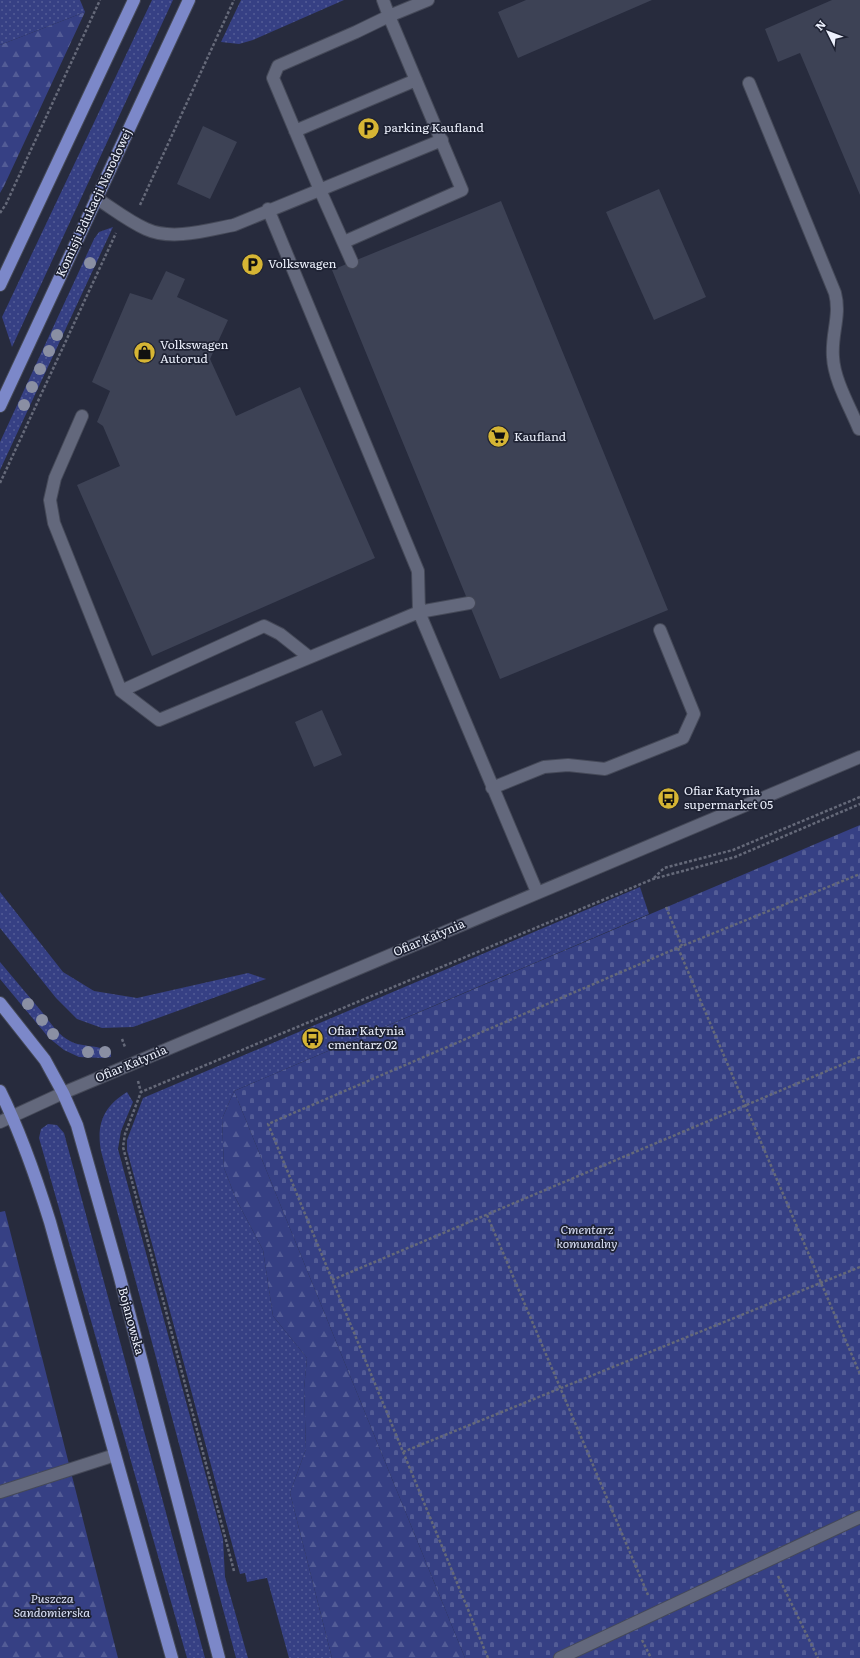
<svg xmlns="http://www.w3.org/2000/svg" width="860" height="1658" viewBox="0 0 860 1658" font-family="Literata,serif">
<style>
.grass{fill:url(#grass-dots)}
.forest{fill:url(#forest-firs)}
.cemetery{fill:url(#cemetery-stones)}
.building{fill:#3d4255}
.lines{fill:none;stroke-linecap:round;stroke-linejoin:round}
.minor-casing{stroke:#454958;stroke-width:14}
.major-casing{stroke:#454958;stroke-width:14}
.path{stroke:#656979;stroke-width:2.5;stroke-dasharray:3 2;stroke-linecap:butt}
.minor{stroke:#63687c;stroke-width:12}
.major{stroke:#7c88c9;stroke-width:12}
.tree{fill:#8a8fa3}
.labels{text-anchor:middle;stroke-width:3.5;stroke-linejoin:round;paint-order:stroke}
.poi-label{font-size:12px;fill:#ecf0fc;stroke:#1e2233;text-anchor:start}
.street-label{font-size:12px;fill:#ecf0fc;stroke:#1e2233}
.park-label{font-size:12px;font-style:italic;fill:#dbe1f7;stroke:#1e2233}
</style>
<defs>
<pattern id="grass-dots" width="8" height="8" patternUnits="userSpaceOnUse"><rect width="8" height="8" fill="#364084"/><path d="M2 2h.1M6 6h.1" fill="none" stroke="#535c96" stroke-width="1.8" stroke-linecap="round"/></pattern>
<pattern id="forest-firs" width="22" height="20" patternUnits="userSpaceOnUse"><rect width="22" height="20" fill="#364084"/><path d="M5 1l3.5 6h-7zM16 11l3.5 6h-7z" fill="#535c96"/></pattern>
<pattern id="cemetery-stones" width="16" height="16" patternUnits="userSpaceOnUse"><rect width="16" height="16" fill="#364084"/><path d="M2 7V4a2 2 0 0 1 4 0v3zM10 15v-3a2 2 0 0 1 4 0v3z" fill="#535c96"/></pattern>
</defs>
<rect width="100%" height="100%" fill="#272b3d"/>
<path class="grass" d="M0,0h80l5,12 -85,33z
M152,0h21l-161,347 -10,-30z
M241,0h103l-91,40 -14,4 -18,-2z
M113,227l-113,243v-28l94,-203 5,-7z
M640,887l9,27 -415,177 -12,28 2,49 12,31 27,51 10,66 34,42 -3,31 2,60 -16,44 42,165h-43l-22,-80 -20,4 -2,-9 -5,1 -113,-424v-10l16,-42z
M0,892l63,80 31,19 43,7 111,-25 18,6 -133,48 -31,1 -25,-9 -21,-21 -56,-70z
M0,962c14,17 28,33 42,50 8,10 16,23 28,29 13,7 30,3 41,12v4l-9,1 -23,-1 -15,-7 -15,-12 -49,-59z
M127,1092l6,10 -12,29 -3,18 105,390 2,38 23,81h-12l-135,-507c-5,-27 3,-45 26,-59z
M48,1124l9,1 7,8 141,525h-18l-148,-520 2,-9z"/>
<path class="forest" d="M85,12l-81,174 -4,7v-148z
M234,1091l231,567h-133l-42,-165 16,-44 -2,-60 3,-31 -34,-42 -10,-66 -27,-51 -12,-31 -2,-49z
M5,1211l113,447h-118v-446z"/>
<path class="cemetery" d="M860,825v833h-395l-231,-567z"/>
<path class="building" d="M526,0h126l-134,58 -20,-46z
M832,0h28v195l-60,-142 -22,9 -13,-33z
M203,126l34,16 -27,57 -33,-15z
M659,189l47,108 -52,23 -48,-108z
M501,201l167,409 -168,69 -168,-409z
M166,271l19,8 -8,18 51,23 -18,39 26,57 64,-29 75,171 -223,98 -75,-171 43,-19 -17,-40 -6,-4 13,-31 -18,-9 38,-89 22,7z
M322,710l20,45 -28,12 -19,-45z"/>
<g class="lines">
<defs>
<path id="minor" d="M749,83l86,210c6,23 -4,41 -2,64 1,23 17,50 26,72l1,-1
M295,131l121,-51
M96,198c16,10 32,23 50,31 26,12 62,1 88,-4l208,-85
M268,209l150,362 1,41 118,280
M344,242l118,-52 -73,-174 39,-16
M352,262l-32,-72 -47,-112 5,-12 78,-34 33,-16 -6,-16
M82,416l-27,62 -5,22 4,23 67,168 38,29 260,-108 50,-9
M121,691l143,-65 16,8 29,23
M492,788l52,-21 24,-2 37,4 78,-31 11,-24 -34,-84
M0,1122l63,-29 797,-336
M0,1492l115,-37
M560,1658l300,-141"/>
<path id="major" d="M0,285l134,-285
M0,406l189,-406
M0,1003l45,57 18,33 14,32 42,149 100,384
M0,1091c21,42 36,86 50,131l122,436"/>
</defs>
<use href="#minor" class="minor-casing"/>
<use href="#major" class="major-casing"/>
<path class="path" d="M140,205l94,-205
M0,213l6,-9 94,-204
M0,483l116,-250
M654,878l10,-10 69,-18 127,-53
M666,907l16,39
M678,948l182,426
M122,1039l3,8
M138,1081l3,11
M487,1215l161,380
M332,1280l528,-223
M403,1452l457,-185
M234,1571l-111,-424 2,-13 16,-42 512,-213 82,-22 125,-53
M778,1576l40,82
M642,1640l9,18
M488,1658l-220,-534 414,-178 178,-72"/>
<use href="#minor" class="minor"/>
<use href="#major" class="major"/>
</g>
<g class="tree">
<circle cx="90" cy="263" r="6"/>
<circle cx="57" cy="335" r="6"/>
<circle cx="49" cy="351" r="6"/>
<circle cx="40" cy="369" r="6"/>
<circle cx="32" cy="387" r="6"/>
<circle cx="24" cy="405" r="6"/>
<circle cx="28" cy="1004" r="6"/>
<circle cx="42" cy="1020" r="6"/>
<circle cx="53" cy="1034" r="6"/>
<circle cx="88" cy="1052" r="6"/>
<circle cx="105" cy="1052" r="6"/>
</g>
<defs>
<symbol id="parking-disc" viewBox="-11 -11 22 22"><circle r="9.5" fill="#d6b534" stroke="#1e2233"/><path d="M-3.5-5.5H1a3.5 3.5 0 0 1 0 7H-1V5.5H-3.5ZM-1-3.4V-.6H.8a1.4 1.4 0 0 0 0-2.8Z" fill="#111"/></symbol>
<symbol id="shop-disc" viewBox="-11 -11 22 22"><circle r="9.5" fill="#d6b534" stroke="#1e2233"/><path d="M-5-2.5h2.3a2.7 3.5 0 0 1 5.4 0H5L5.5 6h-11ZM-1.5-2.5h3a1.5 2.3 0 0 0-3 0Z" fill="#111"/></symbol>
<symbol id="supermarket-disc" viewBox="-11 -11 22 22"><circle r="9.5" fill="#d6b534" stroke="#1e2233"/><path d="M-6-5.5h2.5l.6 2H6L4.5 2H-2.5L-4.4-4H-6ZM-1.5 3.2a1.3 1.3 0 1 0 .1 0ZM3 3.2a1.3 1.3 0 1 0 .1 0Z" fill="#111"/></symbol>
<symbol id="bus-disc" viewBox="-11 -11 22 22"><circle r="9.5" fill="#d6b534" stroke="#1e2233"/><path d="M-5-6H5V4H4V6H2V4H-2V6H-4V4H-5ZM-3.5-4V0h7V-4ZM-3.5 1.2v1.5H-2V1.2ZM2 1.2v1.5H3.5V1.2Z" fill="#111"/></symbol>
</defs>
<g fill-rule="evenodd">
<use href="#parking-disc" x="356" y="116" width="25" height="25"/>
<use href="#parking-disc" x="240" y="252" width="25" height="25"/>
<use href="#shop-disc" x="132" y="340" width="25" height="25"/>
<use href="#supermarket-disc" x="486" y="424" width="25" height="25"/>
<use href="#bus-disc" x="656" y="786" width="25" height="25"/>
<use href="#bus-disc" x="300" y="1026" width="25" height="25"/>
</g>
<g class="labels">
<g class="poi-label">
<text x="384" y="132">parking Kaufland</text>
<text x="268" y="268">Volkswagen</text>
<text x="160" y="349">Volkswagen<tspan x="160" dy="14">Autorud</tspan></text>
<text x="514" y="441">Kaufland</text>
<text x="684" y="795">Ofiar Katynia<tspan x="684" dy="14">supermarket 05</tspan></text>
<text x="328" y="1035">Ofiar Katynia<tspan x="328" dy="14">cmentarz 02</tspan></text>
</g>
<g class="street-label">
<text transform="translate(94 203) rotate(-65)" y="4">Komisji Edukacji Narodowej</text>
<text transform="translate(429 938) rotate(-23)" y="4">Ofiar Katynia</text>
<text transform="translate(131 1064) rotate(-23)" y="4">Ofiar Katynia</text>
<text transform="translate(131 1321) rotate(75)" y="4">Bojanowska</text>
</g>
<g class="park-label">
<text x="587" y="1234">Cmentarz<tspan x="587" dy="14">komunalny</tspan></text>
<text x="52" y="1603">Puszcza<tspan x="52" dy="14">Sandomierska</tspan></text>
</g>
</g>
<g transform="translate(828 32) rotate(312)" stroke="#1e2233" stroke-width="3" paint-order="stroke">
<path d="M0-3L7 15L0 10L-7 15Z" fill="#ecf0fc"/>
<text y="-6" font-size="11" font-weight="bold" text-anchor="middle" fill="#ecf0fc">N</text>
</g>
</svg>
